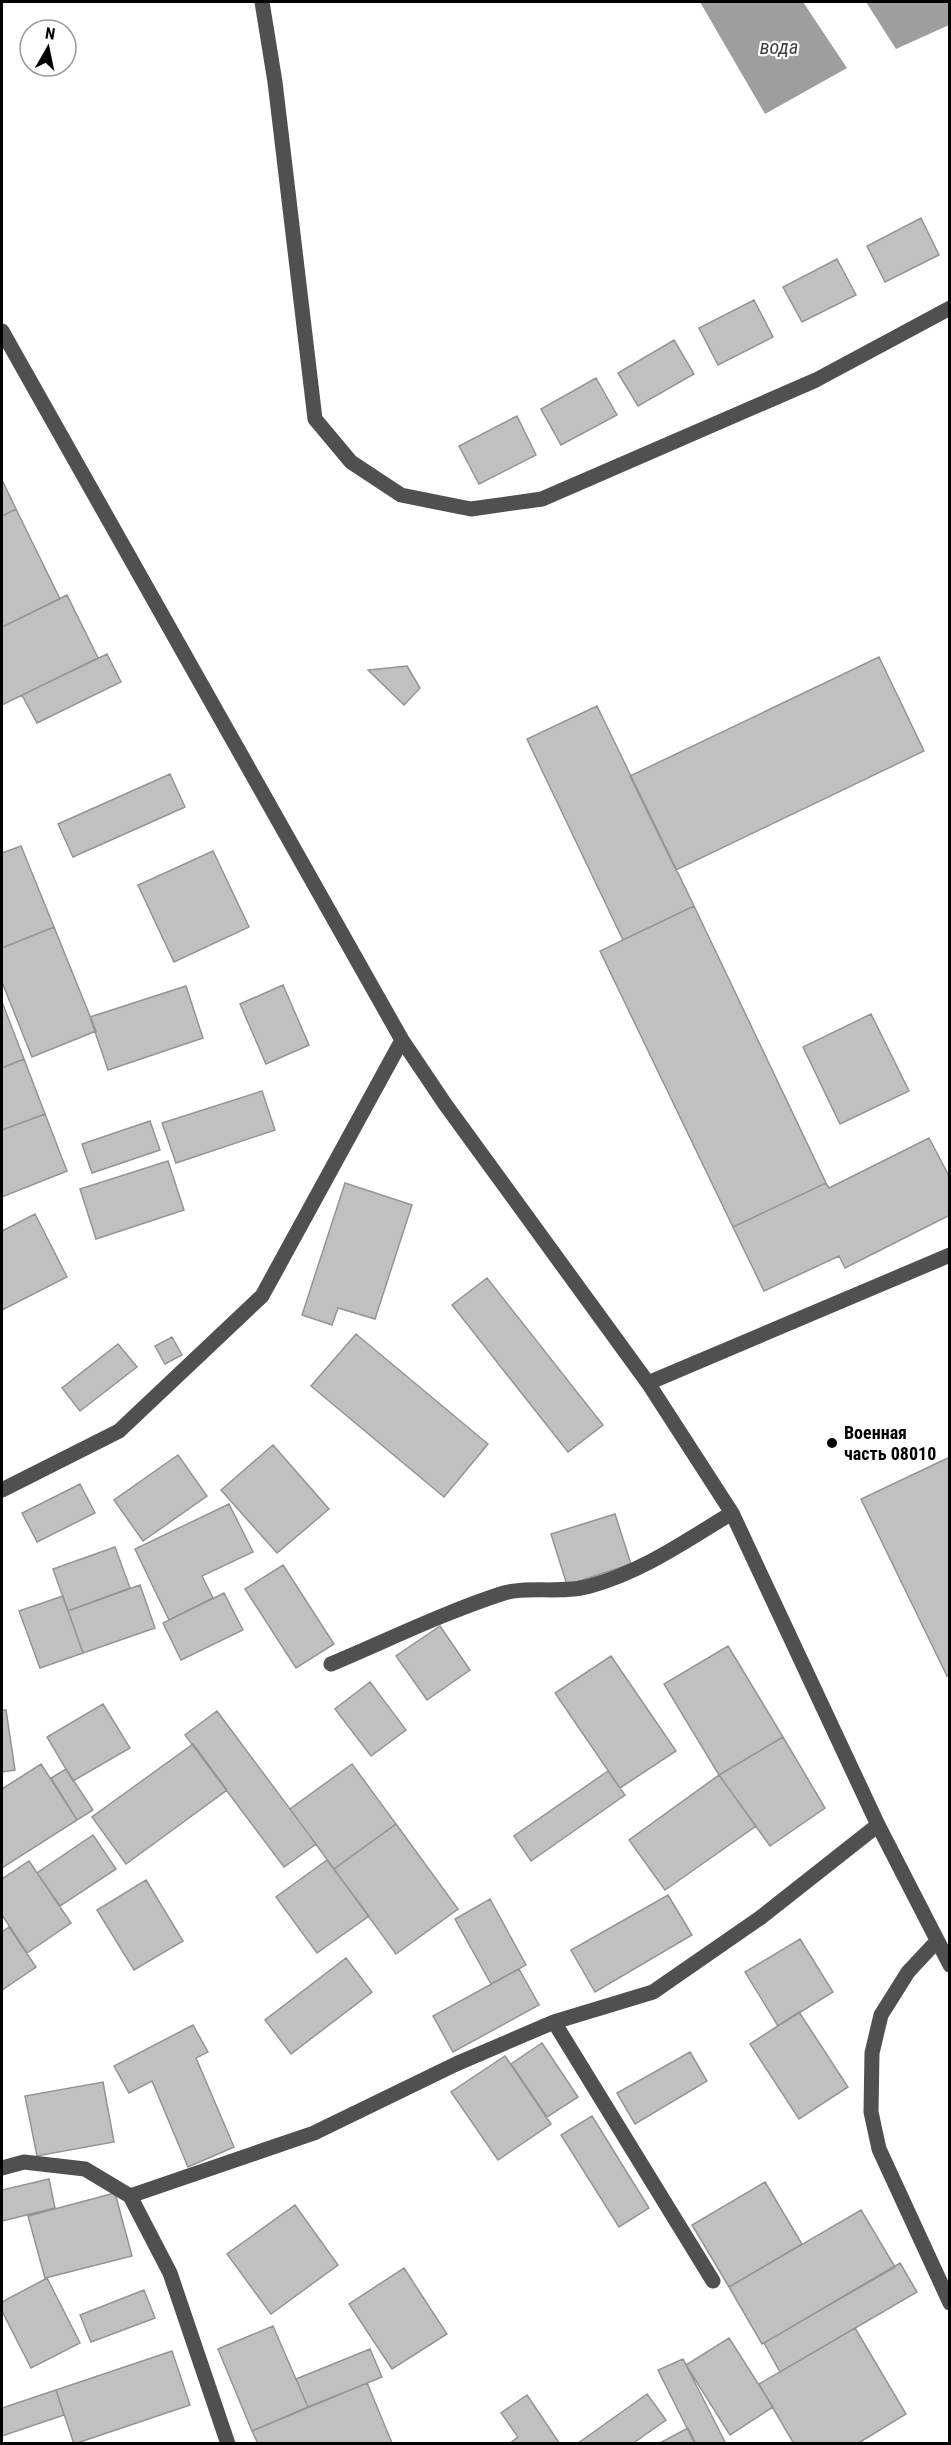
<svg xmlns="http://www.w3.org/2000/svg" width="951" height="2445" viewBox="0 0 951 2445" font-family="'Roboto Condensed',sans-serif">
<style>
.water{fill:#9e9e9e}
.building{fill:#c0c0c0;stroke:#949494;stroke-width:1.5}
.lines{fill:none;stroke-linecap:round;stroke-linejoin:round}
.minor{stroke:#505050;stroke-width:15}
.poi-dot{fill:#000;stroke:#fff;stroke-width:2}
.labels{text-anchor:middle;stroke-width:4.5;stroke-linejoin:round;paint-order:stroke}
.poi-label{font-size:18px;font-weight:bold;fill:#000;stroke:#fff;text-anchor:start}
.water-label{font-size:20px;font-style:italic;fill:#3f3f3f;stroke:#fff}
</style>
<rect width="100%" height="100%" fill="#fff"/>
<path class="water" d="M700,2h103l44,66 -82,46z
M866,2h83v23l-53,24z"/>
<path class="building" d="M921,218l18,37 -54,27 -18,-36z
M837,259l19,36 -54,27 -19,-35z
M754,300l19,37 -55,28 -19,-37z
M674,340l20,34 -56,32 -20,-33z
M596,378l21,37 -56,30 -20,-36z
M517,416l19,39 -57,29 -20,-38z
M2,480l14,29 -14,7z
M16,509l44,90 -58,28v-111z
M67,595l31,63 -96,47v-78z
M107,654l14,28 -84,41 -15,-28z
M879,657l45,94 -248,119 -46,-94z
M407,666l13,22 -16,17 -36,-35z
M597,706l97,200 -71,34 -96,-201z
M170,774l15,33 -112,50 -15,-33z
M21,846l33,81 -52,21v-95z
M213,851l36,76 -75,35 -36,-77z
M694,906l132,277 -93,44 -133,-276z
M54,927l42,104 -64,26 -30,-75v-34z
M283,985l26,60 -43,19 -26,-60z
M186,986l17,52 -95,32 -18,-53z
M2,1002l22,57 -22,9z
M871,1014l38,77 -69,33 -37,-77z
M24,1059l21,55 -43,16v-62z
M262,1091l13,39 -99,33 -14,-40z
M45,1114l22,57 -65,26v-67z
M150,1121l10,29 -68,23 -10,-29z
M929,1138l21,40v37l-105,53 -6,-12 -75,35 -31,-64 93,-44 3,5z
M168,1161l16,49 -88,29 -16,-50z
M345,1183l67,22 -37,114 -37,-11 -6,17 -30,-10z
M35,1214l32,63 -65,33v-79z
M487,1278l116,147 -35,27 -116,-147z
M356,1334l132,110 -44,53 -133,-111z
M172,1337l10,18 -17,9 -10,-18z
M118,1344l19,23 -57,44 -18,-23z
M273,1445l56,64 -52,44 -56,-63z
M178,1455l29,41 -64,45 -29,-41z
M950,1457v217l-3,2 -86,-177z
M80,1484l15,29 -58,29 -15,-29z
M229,1504l24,48 -51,24 11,22 -44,22 -34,-71z
M615,1514l16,50 -64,21 -16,-51z
M115,1547l15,41 -62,23 -15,-42z
M283,1565l51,79 -38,24 -51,-79z
M140,1585l15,43 -72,25 -15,-42z
M224,1593l19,37 -62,30 -18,-37z
M63,1596l20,57 -43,15 -21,-57z
M440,1626l30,44 -43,30 -31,-44z
M728,1646l55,91 -64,38 -55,-91z
M611,1656l65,95 -56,37 -65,-95z
M370,1682l36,48 -35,26 -36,-47z
M103,1704l27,44 -57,33 -26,-44z
M2,1710h4l9,60 -13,2z
M217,1711l99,133 -32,23 -99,-132z
M783,1737l42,71 -55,38 -51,-71z
M193,1744l34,46 -101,74 -34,-47z
M41,1764l36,56 -75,48v-79z
M352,1764l44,60 -62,45 -44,-60z
M66,1769l27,41 -16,10 -26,-42z
M608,1771l17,24 -94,66 -17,-25z
M719,1775l37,51 -91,64 -36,-50z
M396,1824l62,85 -62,45 -62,-85z
M93,1835l23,34 -56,37 -23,-33z
M327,1860l42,56 -52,37 -41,-56z
M29,1861l42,62 -44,30 -25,-38v-36z
M146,1880l37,61 -49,29 -37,-60z
M668,1895l24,40 -97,57 -24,-42z
M490,1899l36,66 -35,19 -36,-65z
M9,1927l27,40 -34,23v-58z
M800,1939l33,53 -55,34 -33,-54z
M346,1958l26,34 -81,62 -26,-34z
M519,1969l20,36 -86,47 -20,-36z
M799,2012l49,75 -49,32 -49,-75z
M193,2025l15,27 -12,6 38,89 -46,20 -36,-86 -23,12 -15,-27z
M542,2043l36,54 -31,20 -36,-53z
M690,2052l17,29 -72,43 -18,-31z
M505,2056l46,68 -53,36 -47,-68z
M103,2082l11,60 -77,14 -12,-60z
M592,2116l57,92 -30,19 -58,-92z
M49,2179l6,29 -53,13v-31z
M765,2182l37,62 -73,43 -37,-62z
M115,2193l17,63 -87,22 -17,-62z
M295,2205l43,60 -67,49 -44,-60z
M861,2210l34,57 -133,77 -33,-57z
M900,2263l17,29 -137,80 -16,-29z
M404,2268l43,66 -55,35 -43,-65z
M47,2278l33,65 -49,25 -29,-57v-9z
M144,2290l11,28 -64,24 -11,-27z
M273,2326l35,81 -56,24 -34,-82z
M855,2328l51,86 -49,30h-63l-35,-60z
M729,2338l44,69 -43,28 -44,-70z
M370,2349l12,28 -74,30 -12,-28z
M172,2351l18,54 -116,39 -18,-54z
M683,2359l43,85h-31l-37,-74z
M367,2383l25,60 -134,1 -6,-13z
M56,2390l8,25 -62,21v-28z
M647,2394l19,26 -34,24h-55z
M527,2395l33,49h-51l9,-7 -17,-24z
M688,2428l8,16h-38z"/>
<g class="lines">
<path class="minor" d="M262,2l13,80 40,337 36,43 50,33 70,14 71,-10 274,-119 134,-72
M2,331l400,709 43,64 203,279 84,130 146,312 72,140
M648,1383l302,-128
M2,1490l117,-59 143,-135 140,-256
M331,1664c57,-24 114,-52 173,-71 22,-7 59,1 86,-7 52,-14 97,-46 142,-73
M937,1941l-29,31 -27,43 -9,38 -1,59 8,37 71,154
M554,2022l159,259
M2,2168l22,-6 61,7 45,27 40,77 58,171
M130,2196l184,-63 142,-69 98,-42 99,-30 107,-74 118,-93"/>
</g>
<circle class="poi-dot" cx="832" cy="1443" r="6"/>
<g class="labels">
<g class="poi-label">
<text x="844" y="1439">Военная<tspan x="844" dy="21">часть 08010</tspan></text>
</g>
<g class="water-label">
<text x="779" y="54">вода</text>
</g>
</g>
<rect width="951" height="2445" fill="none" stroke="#000000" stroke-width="6"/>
<g transform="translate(48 48) rotate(9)"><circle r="28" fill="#ffffff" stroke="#999999" stroke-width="1.5"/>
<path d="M0-4.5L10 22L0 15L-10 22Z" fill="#000000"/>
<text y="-9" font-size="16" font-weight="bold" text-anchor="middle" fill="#000000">N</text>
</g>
</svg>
